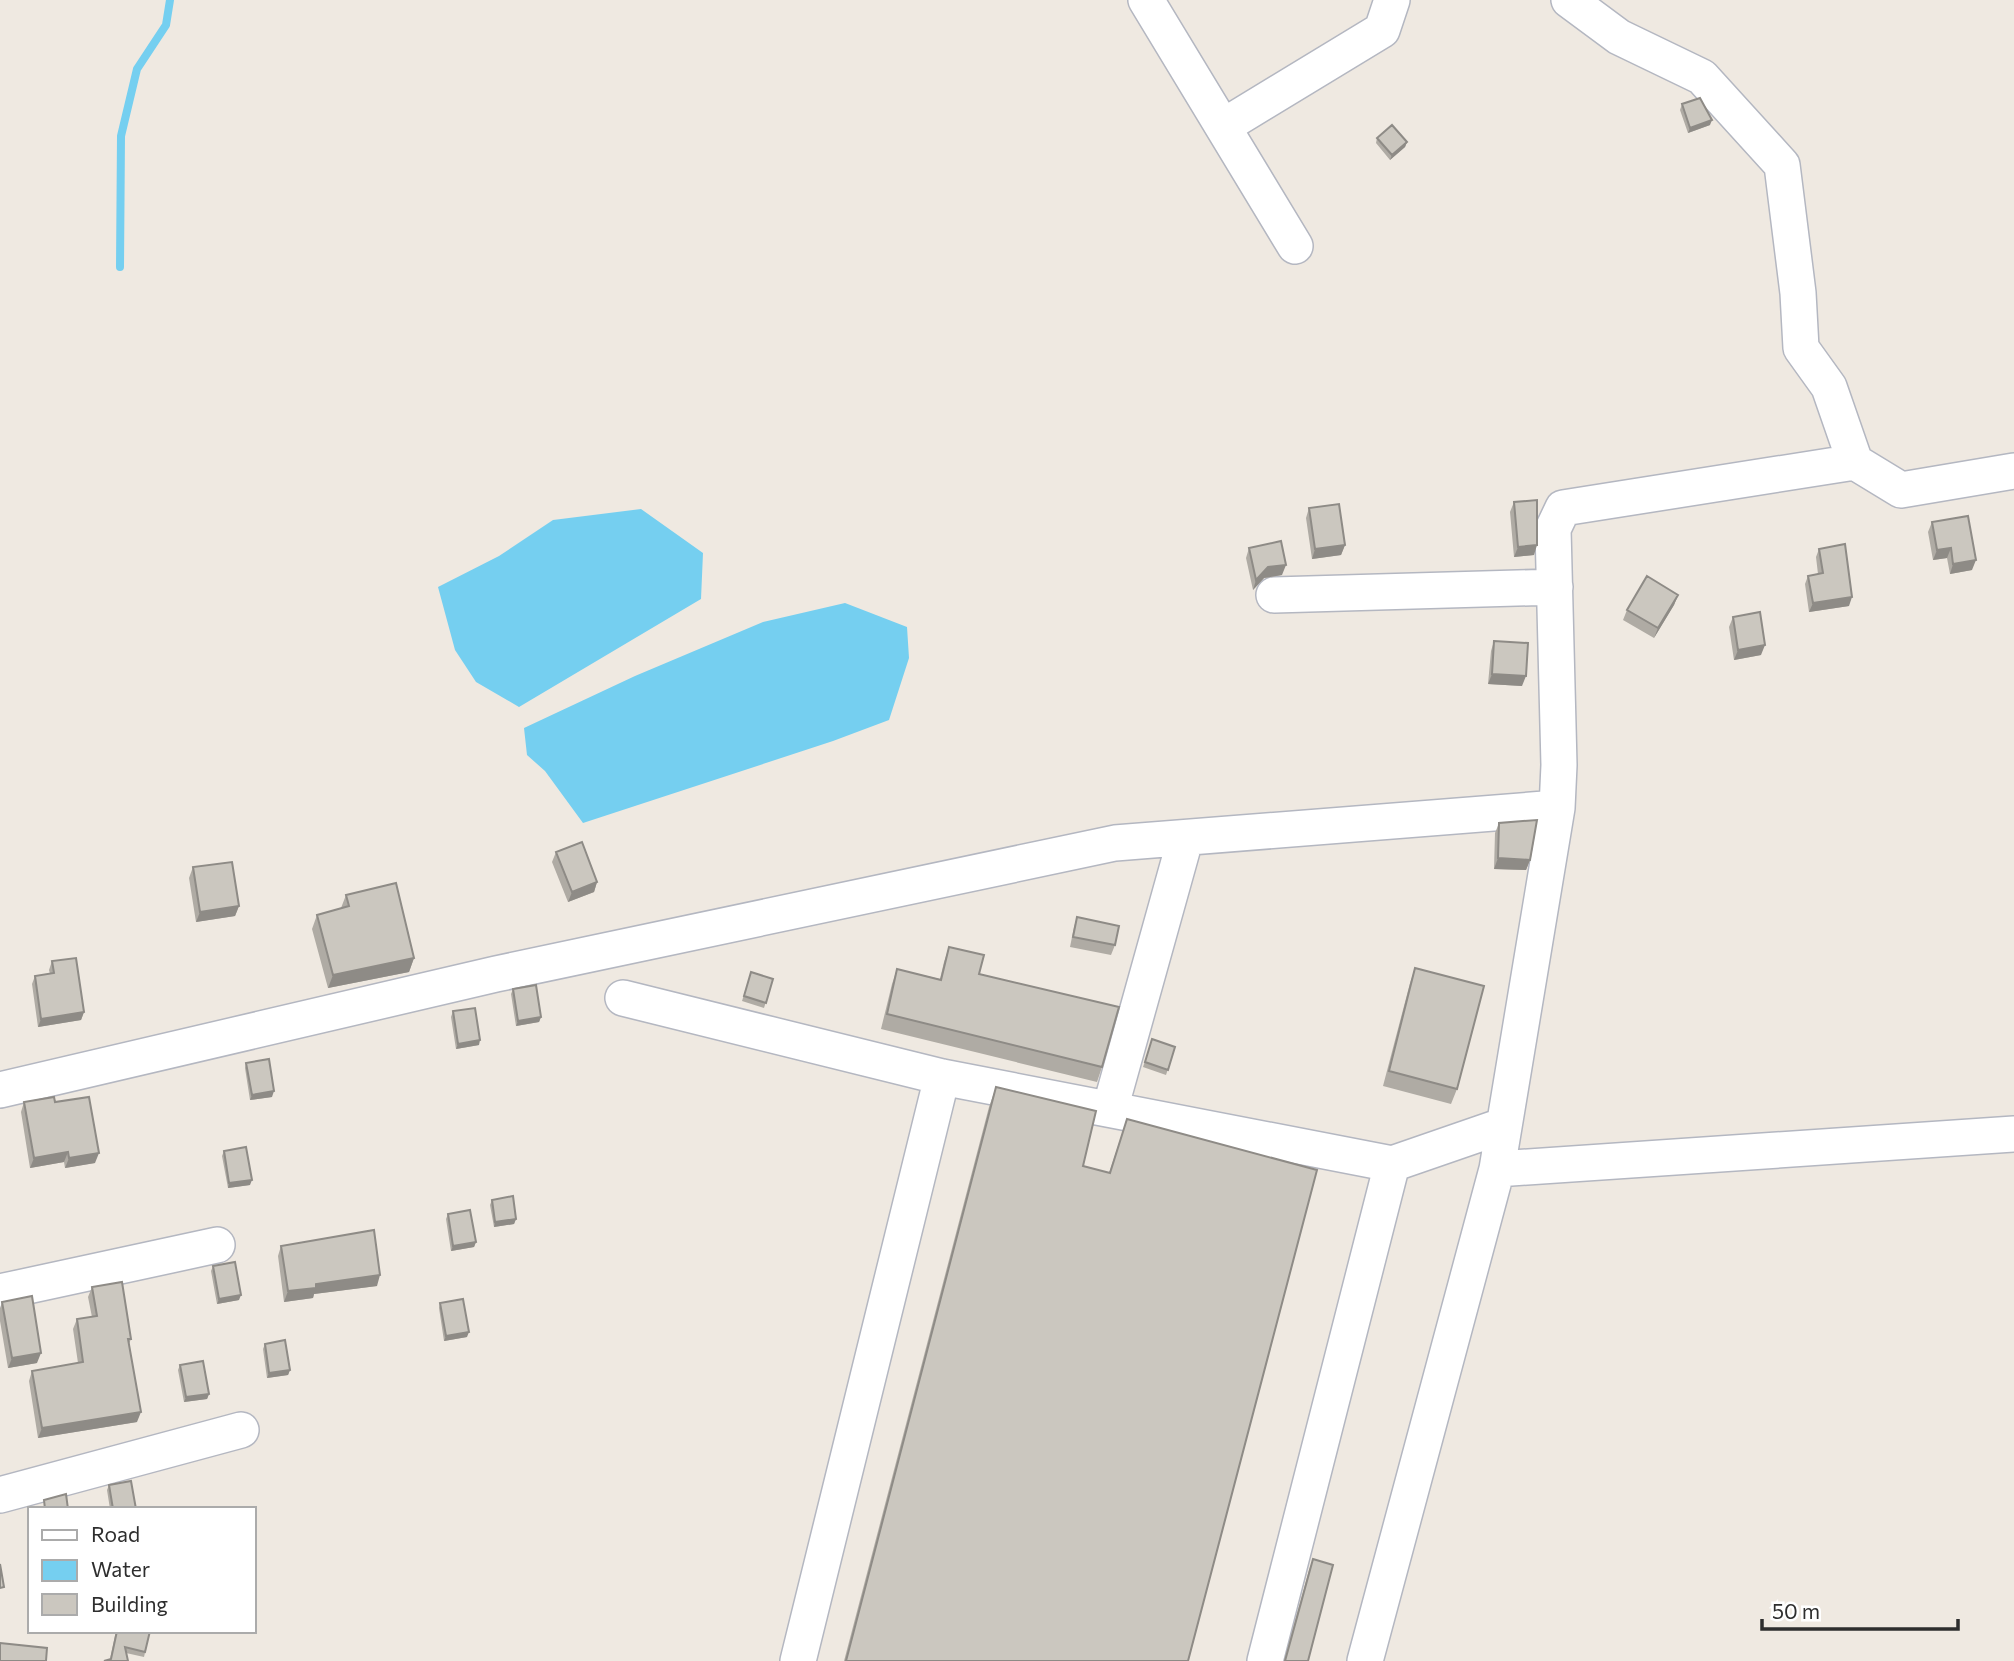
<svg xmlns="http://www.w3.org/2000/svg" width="2014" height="1661" viewBox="0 0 2014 1661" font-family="Commissioner,sans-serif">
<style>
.water{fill:#75cff0}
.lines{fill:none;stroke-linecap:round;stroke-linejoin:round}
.stream{stroke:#75cff0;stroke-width:8}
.minor-casing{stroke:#b4b7c1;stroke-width:38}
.minor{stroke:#fff;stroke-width:35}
.wall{fill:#afaba4}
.shaded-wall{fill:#8e8b86}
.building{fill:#cbc7bf;stroke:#8e8b86;stroke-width:2}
</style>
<rect width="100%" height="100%" fill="#efe9e1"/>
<path class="water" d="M641,509l62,44 -2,46 -182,108 -43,-25 -21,-32 -17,-63 61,-31 54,-36z
M845,603l62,24 2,31 -20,62 -56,21 -250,82 -38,-52 -18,-16 -3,-27 111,-52 128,-54z"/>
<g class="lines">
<path class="stream" d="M120,267l1,-131 16,-67 29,-44 4,-25"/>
<defs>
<path id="minor" d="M1146,0l149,246
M1569,0l50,37 83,40 80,88 16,128 3,55 28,39 26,75 46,28 113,-19
M1224,126l158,-96 10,-30
M1274,595l281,-8
M1557,808l2,-43 -6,-236 10,-21 292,-46
M623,998l319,79 450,87 110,-38
M0,1090l496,-116 619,-131 442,-35 -60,361
M1110,1109l75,-269
M0,1292l217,-47
M0,1495l241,-65
M798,1661l144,-584
M1265,1661l127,-497
M1365,1661l132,-492 517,-35"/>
</defs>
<use href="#minor" class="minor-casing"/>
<use href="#minor" class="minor"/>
</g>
<path class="wall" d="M1682,104l28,21 -22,8 -8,-23z
M1377,138l30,4 -2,5 -15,13 -14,-17z
M1514,502l20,53 -20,2 -4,-45z
M1309,508l36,37 -4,10 -29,4 -6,-41z
M1932,522l40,48 -22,4 -3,-16 -14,2 -5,-28z
M1249,548l33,27 -18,3 -11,12 -7,-32z
M1819,549l30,57 -40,6 -4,-28 3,-8 10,-2 -2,-17z
M1678,595l-4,10 -20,33 -31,-18 4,-10z
M1733,617l28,38 -27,5 -5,-33z
M1494,641l28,45 -34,-2 3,-33z
M1499,823l31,37 -4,10 -32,-1 1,-36z
M556,852l41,30 -3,10 -26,10 -16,-40z
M193,867l46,39 -4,10 -39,6 -7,-44z
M346,895l68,63 -5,14 -81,16 -16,-59 5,-14 24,-7z
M1077,917l38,28 -4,10 -41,-8 4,-20z
M949,947l30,27 123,93 -5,15 -216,-53 11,-45 5,-15 43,10 4,-17z
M52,961l32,51 -3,8 -43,7 -6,-43 3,-8 15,-2 -1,-4z
M1415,968l42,121 -6,15 -68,-18 27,-103z
M751,972l22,7 -9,29 -22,-7z
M513,989l28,28 -2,5 -23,4 -5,-32z
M453,1011l26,34 -23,4 -5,-32z
M1152,1039l23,8 -9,28 -23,-8z
M246,1063l26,34 -22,3 -5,-32z
M996,1087l87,79 26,7 18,-54 61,542h-344l145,-554z
M24,1102l71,61 -30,5 -1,-6 -34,6 -9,-56z
M224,1151l26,34 -22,3 -6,-32z
M492,1200l24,19 -2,5 -20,3 -4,-22z
M448,1214l28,28 -2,5 -23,4 -5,-32z
M281,1246l96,40 -63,8 -1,4 -29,4 -6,-46z
M213,1266l26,34 -22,4 -6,-33z
M92,1287l39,52 -2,5 8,78 -99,16 -9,-57 3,-10 46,-8 -5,-34 4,-10 15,-2 -4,-20z
M2,1302l35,61 -29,5 -8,-47v-13z
M440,1303l27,34 -23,4 -5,-33z
M265,1344l25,26 -2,5 -21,3 -4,-29z
M180,1365l29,29 -2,5 -23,3 -6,-32z
M109,1485l27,24h-26l-3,-19z
M1313,1559l-5,102h-24l25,-91z
M116,1631h34l-6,26 -18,-4 -16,6z"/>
<path class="shaded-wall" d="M1712,120l-2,5 -22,8 2,-5z
M1407,142l-2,5 -15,13 2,-5z
M1345,545l-4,10 -29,4 3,-10z
M1537,545l-3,10 -20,2 4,-10z
M1951,548l-4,10 -14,2 4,-10z
M1976,560l-4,10 -22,4 3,-10z
M1286,565l-4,10 -18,3 -11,12 3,-10 12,-13z
M1678,595l-4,10 -20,33 4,-10z
M1852,597l-3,9 -40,6 4,-9z
M1765,645l-4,10 -27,5 4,-10z
M1492,674l34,2 -4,10 -34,-2z
M1498,858l32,2 -4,10 -32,-1z
M597,882l-3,10 -26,10 4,-10z
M239,906l-4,10 -39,6 4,-10z
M414,958l-5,14 -81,16 5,-13z
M84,1012l-3,8 -43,7 3,-8z
M541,1017l-2,5 -23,4 2,-5z
M480,1040l-1,5 -23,4 2,-5z
M274,1091l-2,6 -22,3 2,-5z
M68,1152l-4,10 -34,6 4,-10z
M99,1153l-4,10 -30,5 4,-10z
M252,1180l-2,5 -22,3 1,-5z
M516,1219l-2,5 -20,3 1,-5z
M476,1242l-2,5 -23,4 2,-5z
M380,1275l-3,11 -63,8 -1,4 -29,4 4,-11 28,-7z
M241,1295l-2,5 -22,4 2,-5z
M469,1332l-2,5 -23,4 2,-5z
M41,1353l-4,10 -29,5 4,-10z
M290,1370l-2,5 -21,3 2,-5z
M209,1394l-2,5 -23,3 2,-5z
M141,1412l-4,10 -99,16 4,-10z"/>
<path class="building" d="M1700,98l12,22 -22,8 -8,-24z
M1392,125l15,17 -15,13 -15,-17z
M1537,500v45l-19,2 -4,-45z
M1339,504l6,41 -30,4 -6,-41z
M1968,516l8,44 -23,4 -2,-16 -14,2 -5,-28z
M1281,541l5,24 -18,2 -12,13 -7,-32z
M1845,544l7,53 -39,6 -5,-27 15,-3 -4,-24z
M1647,576l31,19 -20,33 -31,-18z
M1760,612l5,33 -27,5 -5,-33z
M1494,641l34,2 -2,33 -34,-2z
M1537,820l-7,40 -32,-2 1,-35z
M582,842l15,40 -25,10 -16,-40z
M232,862l7,44 -39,6 -7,-45z
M396,883l18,75 -81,17 -16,-60 32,-9 -3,-11z
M1077,917l42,9 -4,19 -42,-8z
M949,947l35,8 -5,19 140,33 -17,60 -215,-53 10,-45 44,11z
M76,958l8,54 -43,7 -6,-43 19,-3 -2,-12z
M1415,968l69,18 -27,103 -68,-18z
M751,972l22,7 -7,24 -22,-7z
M536,985l5,32 -23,4 -5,-32z
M475,1008l5,32 -22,4 -5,-33z
M1152,1039l23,8 -7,23 -23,-8z
M269,1059l5,32 -22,4 -6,-32z
M996,1087l100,24 -13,55 27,7 17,-54 190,51 -129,491h-342z
M54,1097l1,5 34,-5 10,56 -30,5 -1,-6 -34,6 -10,-56z
M246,1147l6,33 -23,3 -5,-32z
M513,1196l3,23 -21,3 -3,-22z
M470,1210l6,32 -23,4 -5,-32z
M374,1230l6,45 -64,9v4l-28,3 -7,-45z
M235,1262l6,33 -22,4 -6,-33z
M122,1282l9,57h-3l13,73 -99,16 -10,-57 51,-9 -6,-43 20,-3 -5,-29z
M32,1296l9,57 -29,5 -10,-56z
M463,1299l6,33 -23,4 -6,-33z
M285,1340l5,30 -21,3 -4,-29z
M203,1361l6,33 -23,3 -6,-32z
M131,1481l5,28h-23l-4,-24z
M66,1494l2,15h-23l-1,-9z
M1313,1559l20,6 -25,96h-23z
M0,1564l4,23 -4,1z
M117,1631h33l-5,21 -20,-5 3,14h-24l7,-2z
M0,1643l47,5 -1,13h-46z"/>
<rect x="28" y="1507" width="228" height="126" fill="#ffffff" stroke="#ababab" stroke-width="2"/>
<rect x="42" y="1530" width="35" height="10" fill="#ffffff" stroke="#ababab" stroke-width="2"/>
<text x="91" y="1542" font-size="21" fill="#2e2e2e">Road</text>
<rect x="42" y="1560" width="35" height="21" fill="#75cff0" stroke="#ababab" stroke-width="2"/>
<text x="91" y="1577" font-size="21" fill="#2e2e2e">Water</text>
<rect x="42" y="1594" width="35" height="21" fill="#cbc7bf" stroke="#ababab" stroke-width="2"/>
<text x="91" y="1612" font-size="21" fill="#2e2e2e">Building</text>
<path d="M1762 1619v10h196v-10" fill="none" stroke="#2e2e2e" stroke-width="3.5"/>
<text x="1772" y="1619" font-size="21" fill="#2e2e2e" stroke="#ffffff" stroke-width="5" paint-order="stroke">50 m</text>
</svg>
